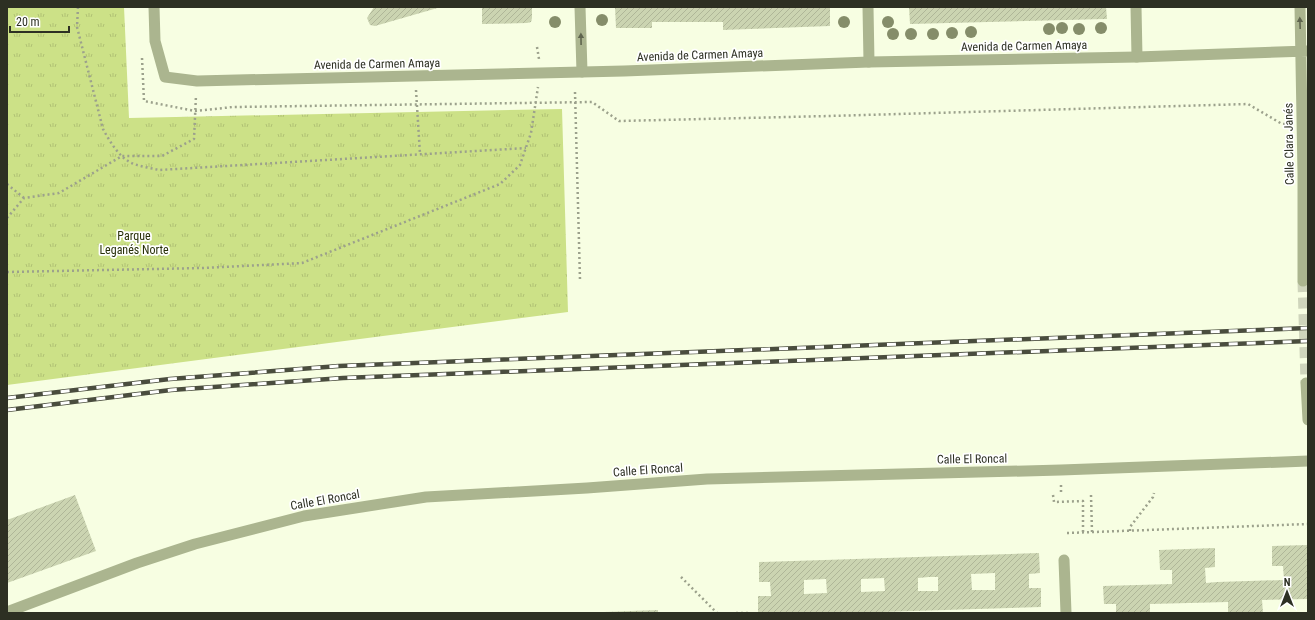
<svg xmlns="http://www.w3.org/2000/svg" width="1315" height="620" viewBox="0 0 1315 620" font-family="'Roboto Condensed',sans-serif">
<style>
.grass{fill:url(#grass-tufts)}
.building{fill:url(#building-hatch);fill-rule:evenodd}
.lines{fill:none;stroke-linecap:round;stroke-linejoin:round}
.tertiary-tunnel{stroke:#cfd5bc;stroke-width:11;stroke-dasharray:11 5.5;stroke-linecap:butt}
.path{stroke:#9ca18c;stroke-width:2.5;stroke-dasharray:2 3;stroke-linecap:butt}
.pedestrian{stroke:#abb58f;stroke-width:11}
.minor{stroke:#abb58f;stroke-width:11}
.tertiary{stroke:#abb58f;stroke-width:11}
.rail-casing{stroke:#4a4d3e;stroke-width:4.5}
.rail{stroke:#fff;stroke-width:3;stroke-dasharray:9;stroke-linecap:butt}
.tree{fill:#858d6a}
.oneway{fill:#5f654e}
.labels{text-anchor:middle;stroke-width:3.5;stroke-linejoin:round;paint-order:stroke}
.street-label{font-size:12px;fill:#2d3023;stroke:#fff}
.park-label{font-size:12px;fill:#283008;stroke:#fff}
</style>
<defs>
<pattern id="grass-tufts" width="24" height="20" patternUnits="userSpaceOnUse"><rect width="24" height="20" fill="#cce187"/><path d="M3 7l-1-3M5 7V3M7 7l1-3M15 17l-1-3M17 17v-4M19 17l1-3" fill="none" stroke="#b0c174"/></pattern>
<pattern id="building-hatch" width="6" height="6" patternUnits="userSpaceOnUse"><rect width="6" height="6" fill="#cbd4b1"/><path d="M-1 1l2-2M0 6l6-6M5 7l2-2" fill="none" stroke="#afb698"/></pattern>
</defs>
<rect width="100%" height="100%" fill="#f7fee2"/>
<path class="grass" d="M7,7h117l5,111 433,-9 6,203 -561,73z"/>
<path class="building" d="M374,7h67l-66,19 -5,-1 -3,-7z
M482,7h50v11l-1,4 -4,1 -45,1z
M615,7h215v19l-107,4v-8h-71v6h-36z
M909,7h197l1,12 -197,5z
M75,495l21,56 -89,32v-63z
M1308,545v54l-46,1 1,13h-35v-11l-78,2v9h-34v-9h-12l-1,-18 69,-2v-14h-12l-1,-20 56,-2v19l-10,1 1,15 11,-1 67,-2 -1,-14h-11v-20z
M1039,553l1,20 -11,1v14h12v19l-191,6h-92v-17h13l-1,-14h-11v-20zM995,573v17h-23l-1,-16zM929,577h9v14h-20v-13zM884,578l1,13 -24,1v-13zM826,579l1,14 -23,1v-14z
M658,610v3h-54v-1z"/>
<g class="lines">
<path class="tertiary-tunnel" d="M1303,281l3,102"/>
<path class="path" d="M78,7l-1,20 26,102c7,13 17,30 31,35 8,3 17,4 25,6l367,-22
M537,47l2,12
M142,58l2,43 51,10 38,-4 359,-5 27,19 210,-5 419,-12 34,20h6
M416,90l4,64
M575,92l5,188
M7,184l17,14
M7,218l17,-20 35,-5 63,-37h40l32,-17 2,-44
M7,272l196,-4 99,-5 198,-79 20,-19 11,-32 7,-46
M1061,485v10
M1053,495l1,7 29,-1v31
M1091,495l1,37
M1130,531v-4l23,-30 1,-4
M1067,533l241,-9
M681,577l36,36
M736,613h14"/>
<path class="pedestrian" d="M868,7l1,55
M1136,7l1,50"/>
<path class="minor" d="M580,7l2,65
M1064,560l2,53"/>
<path class="tertiary" d="M154,7l1,34 10,36 32,4 427,-10 245,-9 268,-5 171,-6
M1300,7l3,167v107
M1306,383l2,37
M7,612l130,-49 58,-19 109,-28 122,-19 161,-9 120,-9 354,-9 247,-9"/>
<defs>
<path id="rail" d="M7,398l163,-19 169,-13 969,-38
M7,410l164,-20 172,-12 965,-37"/>
</defs>
<use href="#rail" class="rail-casing"/>
<use href="#rail" class="rail"/>
</g>
<g class="tree">
<circle cx="602" cy="20" r="6"/>
<circle cx="555" cy="22" r="6"/>
<circle cx="844" cy="22" r="6"/>
<circle cx="888" cy="22" r="6"/>
<circle cx="1062" cy="28" r="6"/>
<circle cx="1101" cy="28" r="6"/>
<circle cx="1049" cy="29" r="6"/>
<circle cx="1079" cy="29" r="6"/>
<circle cx="971" cy="32" r="6"/>
<circle cx="952" cy="33" r="6"/>
<circle cx="893" cy="34" r="6"/>
<circle cx="911" cy="34" r="6"/>
<circle cx="933" cy="34" r="6"/>
</g>
<defs><path id="oneway-solid" d="M-6-.8H1V-3.2L6.5 0L1 3.2V.8H-6Z"/></defs>
<g class="oneway">
<use href="#oneway-solid" transform="translate(1300 23) rotate(-92)"/>
<use href="#oneway-solid" transform="translate(581 39) rotate(-91)"/>
</g>
<g class="labels">
<g class="street-label">
<text transform="translate(1024 46) rotate(-1)" y="4">Avenida de Carmen Amaya</text>
<text transform="translate(700 55) rotate(-2)" y="4">Avenida de Carmen Amaya</text>
<text transform="translate(377 64) rotate(-1)" y="4">Avenida de Carmen Amaya</text>
<text transform="translate(1289 144) rotate(-91)" y="4">Calle Clara Janés</text>
<text transform="translate(972 459) rotate(-1)" y="4">Calle El Roncal</text>
<text transform="translate(648 470) rotate(-4)" y="4">Calle El Roncal</text>
<text transform="translate(325 500) rotate(-10)" y="4">Calle El Roncal</text>
</g>
<g class="park-label">
<text x="134" y="240">Parque<tspan x="134" dy="14">Leganés Norte</tspan></text>
</g>
</g>
<rect width="1315" height="620" fill="none" stroke="#2d3023" stroke-width="16"/>
<g transform="translate(1287 592)" stroke="#ffffff" stroke-width="3" paint-order="stroke">
<path d="M0-3L7 15L0 10L-7 15Z" fill="#2d3023"/>
<text y="-6" font-size="11" font-weight="bold" text-anchor="middle" fill="#2d3023">N</text>
</g>
<path d="M10 26v6h59v-6" fill="none" stroke="#2d3023" stroke-width="2"/>
<text x="16" y="26" font-size="12" fill="#2d3023" stroke="#ffffff" stroke-width="3" paint-order="stroke">20 m</text>
</svg>
